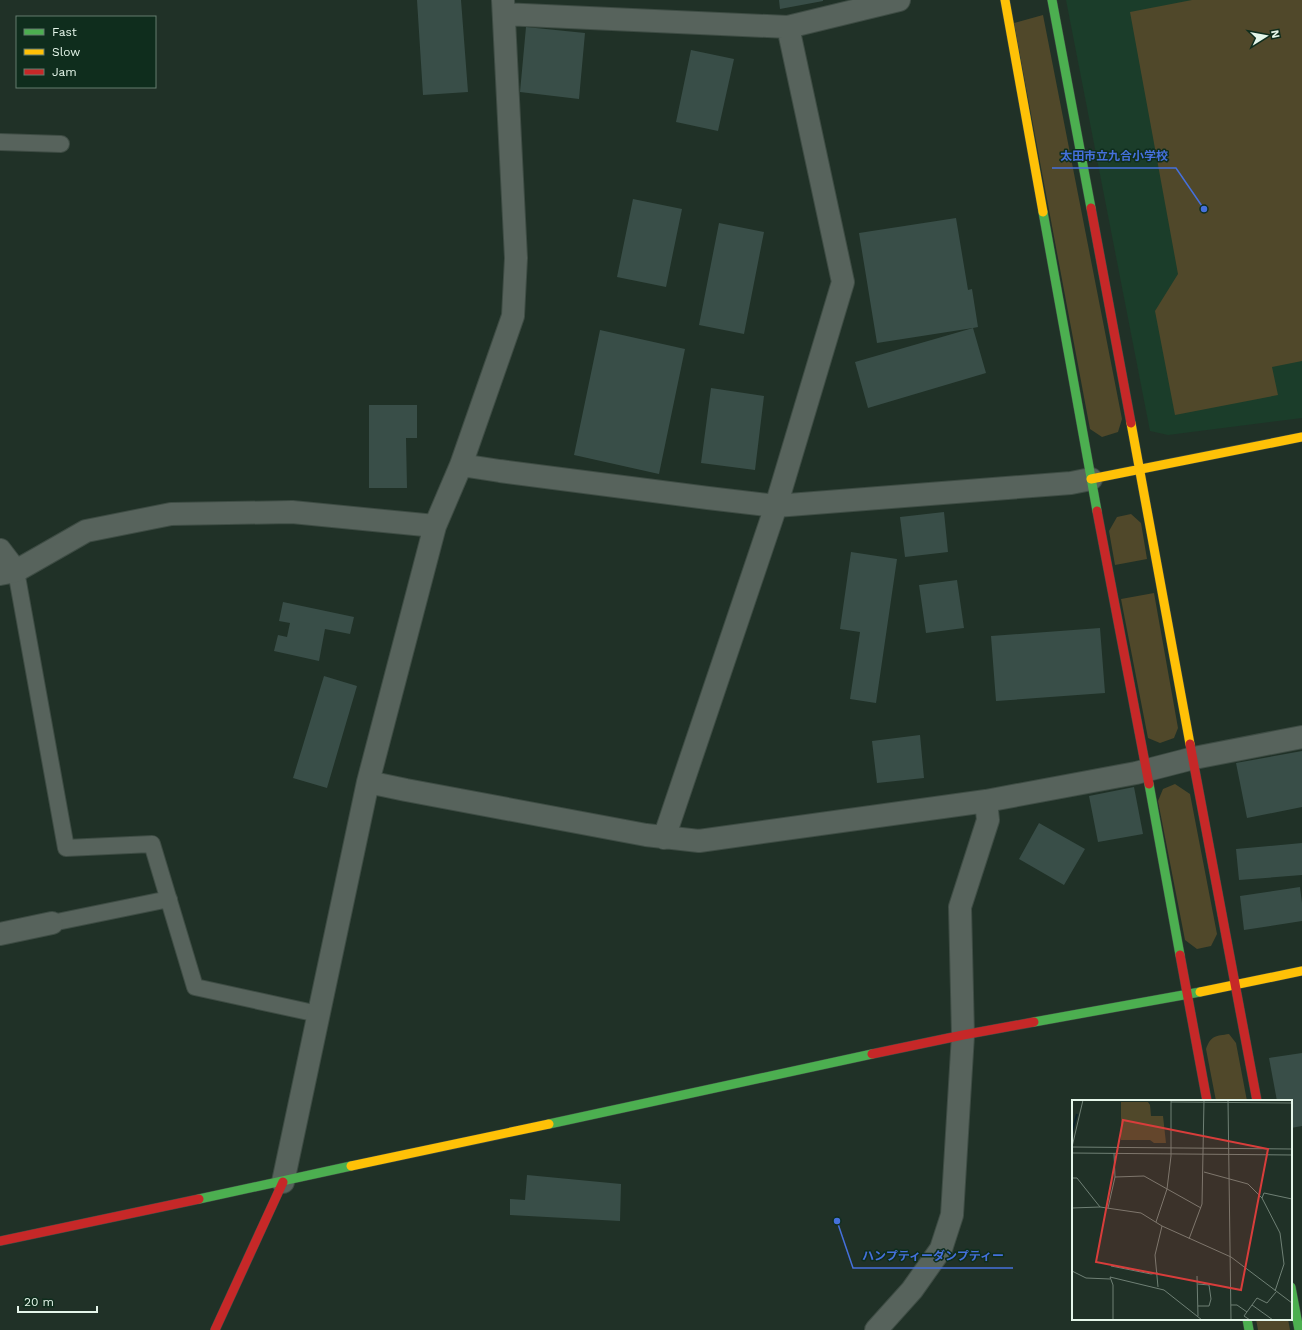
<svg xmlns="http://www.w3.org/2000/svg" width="1302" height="1330" viewBox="0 0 1302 1330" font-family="'Work Sans','Noto Sans JP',sans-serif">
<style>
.built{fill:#1b3d2a}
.green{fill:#50482a}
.building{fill:#394e48}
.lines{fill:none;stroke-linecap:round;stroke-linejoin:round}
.lane-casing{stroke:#3e4c44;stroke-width:18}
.street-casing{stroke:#3e4c44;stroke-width:24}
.fast-casing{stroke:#3e4c44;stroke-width:10}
.slow-casing{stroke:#3e4c44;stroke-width:10}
.jam-casing{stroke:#3e4c44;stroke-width:10}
.lane{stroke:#57635c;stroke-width:16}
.street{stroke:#57635c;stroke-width:22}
.fast{stroke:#4caf50;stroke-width:9}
.slow{stroke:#ffc107;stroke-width:9}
.jam{stroke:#c62828;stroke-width:9}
.inset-river{fill:none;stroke:#092128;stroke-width:2}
.inset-road{fill:none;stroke:#6f8075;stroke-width:1}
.view{fill:#d83d3b;fill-opacity:0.15;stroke:#d83d3b;stroke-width:2}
.inset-edge{fill:none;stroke:#e5f6ea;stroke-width:2}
.leader{fill:none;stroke:#4570dc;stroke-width:1.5}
.callout-dot{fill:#4570dc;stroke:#0f2d1d;stroke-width:1.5}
.callout-label{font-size:12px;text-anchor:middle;font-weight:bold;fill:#4570dc;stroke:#0f2d1d;stroke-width:3;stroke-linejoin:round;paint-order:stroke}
</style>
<rect width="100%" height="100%" fill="#203127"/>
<path class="built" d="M1066,0h236v418l-134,17 -18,-4z"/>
<path class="green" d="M1192,0h110v361l-30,6 6,28 -103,20 -20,-104 23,-37 -48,-262z
M1043,15l79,404 -4,13 -16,5 -12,-8 -76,-406z
M1131,514l10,9 6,36 -32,6 -6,-34 8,-14z
M1154,593l24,135 -4,10 -14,5 -12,-5 -27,-139z
M1175,784l15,10 27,140 -6,12 -14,3 -12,-9 -27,-139 5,-12z
M1229,1034l7,9 11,58h-31l-10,-52c5,-14 10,-13 23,-15z
M1256,1319h32l2,11h-32z"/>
<path class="building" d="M417,0h44l7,92 -45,3z
M779,0h44v1l-43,8z
M526,27l59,6 -6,66 -59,-7z
M691,50l43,9 -16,72 -42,-9z
M633,199l49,10 -16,78 -49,-10z
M956,218l12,72 4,-1 6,38 -5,1 13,45 -118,35 -13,-46 118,-34 -96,15 -18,-110z
M719,223l45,9 -20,102 -45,-9z
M600,330l85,19 -26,125 -85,-19z
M711,388l53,8 -9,74 -54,-7z
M369,405h48v33h-11l1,50h-38z
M944,512l4,40 -43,5 -5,-40z
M851,552l46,7 -21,144 -26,-4 10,-67 -20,-3z
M957,580l7,48 -38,5 -7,-48z
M283,602l71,15 -4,17 -25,-5 -6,32 -45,-10 4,-16 9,2 3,-14 -11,-2z
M1100,628l5,65 -109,8 -5,-65z
M324,676l33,10 -30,102 -34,-10z
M920,735l4,43 -47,5 -5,-42z
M1302,751v56l-55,11 -11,-55z
M1134,787l9,47 -45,8 -9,-46z
M1039,823l46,26 -21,36 -45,-26z
M1302,843v32l-63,5 -3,-31z
M1300,887l2,16v18l-58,9 -4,-34z
M1302,1053v73l-11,2v-27h-14l-8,-43z
M527,1175l94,9 -1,37 -110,-6v-16l15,1z"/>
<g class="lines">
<defs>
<path id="lane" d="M0,142l61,2
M16,571l50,277 86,-4 43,143 123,27
M52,923l117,-24"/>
<path id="street" d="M504,14l284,13 111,-27
M461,465l39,6 208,27 68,8 295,-23 20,-4
M0,550l16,21
M0,574l16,-3 70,-40 85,-17 121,-2 143,14
M368,782l38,8 240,45 53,6 287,-40 150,-28 58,-15 108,-21
M664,838l112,-332 67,-224 -55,-255
M0,934l52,-11
M283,1182l85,-400 67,-256 26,-61 52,-149 3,-58 -13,-258
M876,1330l36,-40 29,-41 11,-34 11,-180 -3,-128 28,-87 -2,-19"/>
<path id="fast" d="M1052,0l39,208
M1043,212l54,299
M1149,784l31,171
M1034,1022l166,-30
M549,1124l323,-70
M199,1199l152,-33
M1291,1287l8,43
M1247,1319l2,11"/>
<path id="slow" d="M1005,0l38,212
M1131,423l59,321
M1091,479l211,-42
M1200,992l102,-21
M351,1166l198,-42"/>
<path id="jam" d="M1091,208l40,215
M1097,511l52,273
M1190,744l67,357
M1180,955l27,146
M872,1054l91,-19 71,-13
M0,1241l199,-42
M215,1330l68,-148"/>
</defs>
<use href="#lane" class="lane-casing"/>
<use href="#street" class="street-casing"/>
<use href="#fast" class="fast-casing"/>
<use href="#slow" class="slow-casing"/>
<use href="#jam" class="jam-casing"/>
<use href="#lane" class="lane"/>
<use href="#street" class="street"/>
<use href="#fast" class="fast"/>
<use href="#slow" class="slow"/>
<use href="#jam" class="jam"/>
</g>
<g transform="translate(1072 1100)">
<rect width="220" height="220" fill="#203127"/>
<path d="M49,2h27l2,3 1,11h12l3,27h-12l-4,-3h-29z" fill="#50482a"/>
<path class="inset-river" d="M0,32l5,-18"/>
<path class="inset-road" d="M156,0l3,220M99,2l121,1M0,47l220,2M0,53l220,2M132,72l44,12 14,14 18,35 4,31 -9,27M43,77l29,-1 57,32M0,78h5l23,29M190,98l2,-5 28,6M0,108l28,-1 41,6 21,13 69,31 61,46M36,108l7,-31 -1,-24M84,122l11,-33 4,-33v-56M0,131v-84l11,-47M117,139l13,-35 2,-104M39,166l40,8 7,-1M0,171l14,7 24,1M125,176l1,40M126,184l11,1 2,14 -2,7h-11M86,187l-3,-32 7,-29M159,205h6l10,7M180,205l21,15M41,220v-35l-3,-8 54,13 38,30M178,220l-6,-4 13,-18 10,5 9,-11"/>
<path class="view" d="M51,20l145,29 -27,141 -145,-28z"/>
<rect width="220" height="220" class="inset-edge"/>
</g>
<path class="leader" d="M1204 209L1176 168H1052M837 1221L853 1268H1013"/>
<g class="callout-dot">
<circle cx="1204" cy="209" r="4"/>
<circle cx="837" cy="1221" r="4"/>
</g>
<g class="callout-label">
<text x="1114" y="160">太田市立九合小学校</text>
<text x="933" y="1260">ハンプティーダンプティー</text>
</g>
<rect x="16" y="16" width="140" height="72" fill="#0f2d1d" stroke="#657d6f"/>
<rect x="24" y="29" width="20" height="6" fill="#4caf50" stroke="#657d6f"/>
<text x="52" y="36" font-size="12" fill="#e5f6ea">Fast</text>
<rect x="24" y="49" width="20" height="6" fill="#ffc107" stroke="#657d6f"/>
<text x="52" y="56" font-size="12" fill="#e5f6ea">Slow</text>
<rect x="24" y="69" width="20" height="6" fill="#c62828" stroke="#657d6f"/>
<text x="52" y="76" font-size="12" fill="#e5f6ea">Jam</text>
<g transform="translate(1266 36) rotate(79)" stroke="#0f2d1d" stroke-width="3" paint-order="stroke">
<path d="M0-3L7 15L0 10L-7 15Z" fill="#e5f6ea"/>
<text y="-6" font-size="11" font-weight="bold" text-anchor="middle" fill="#e5f6ea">N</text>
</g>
<path d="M18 1306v6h79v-6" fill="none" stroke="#e5f6ea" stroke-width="2"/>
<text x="24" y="1306" font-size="12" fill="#e5f6ea" stroke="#0f2d1d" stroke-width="3" paint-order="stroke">20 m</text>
</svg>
